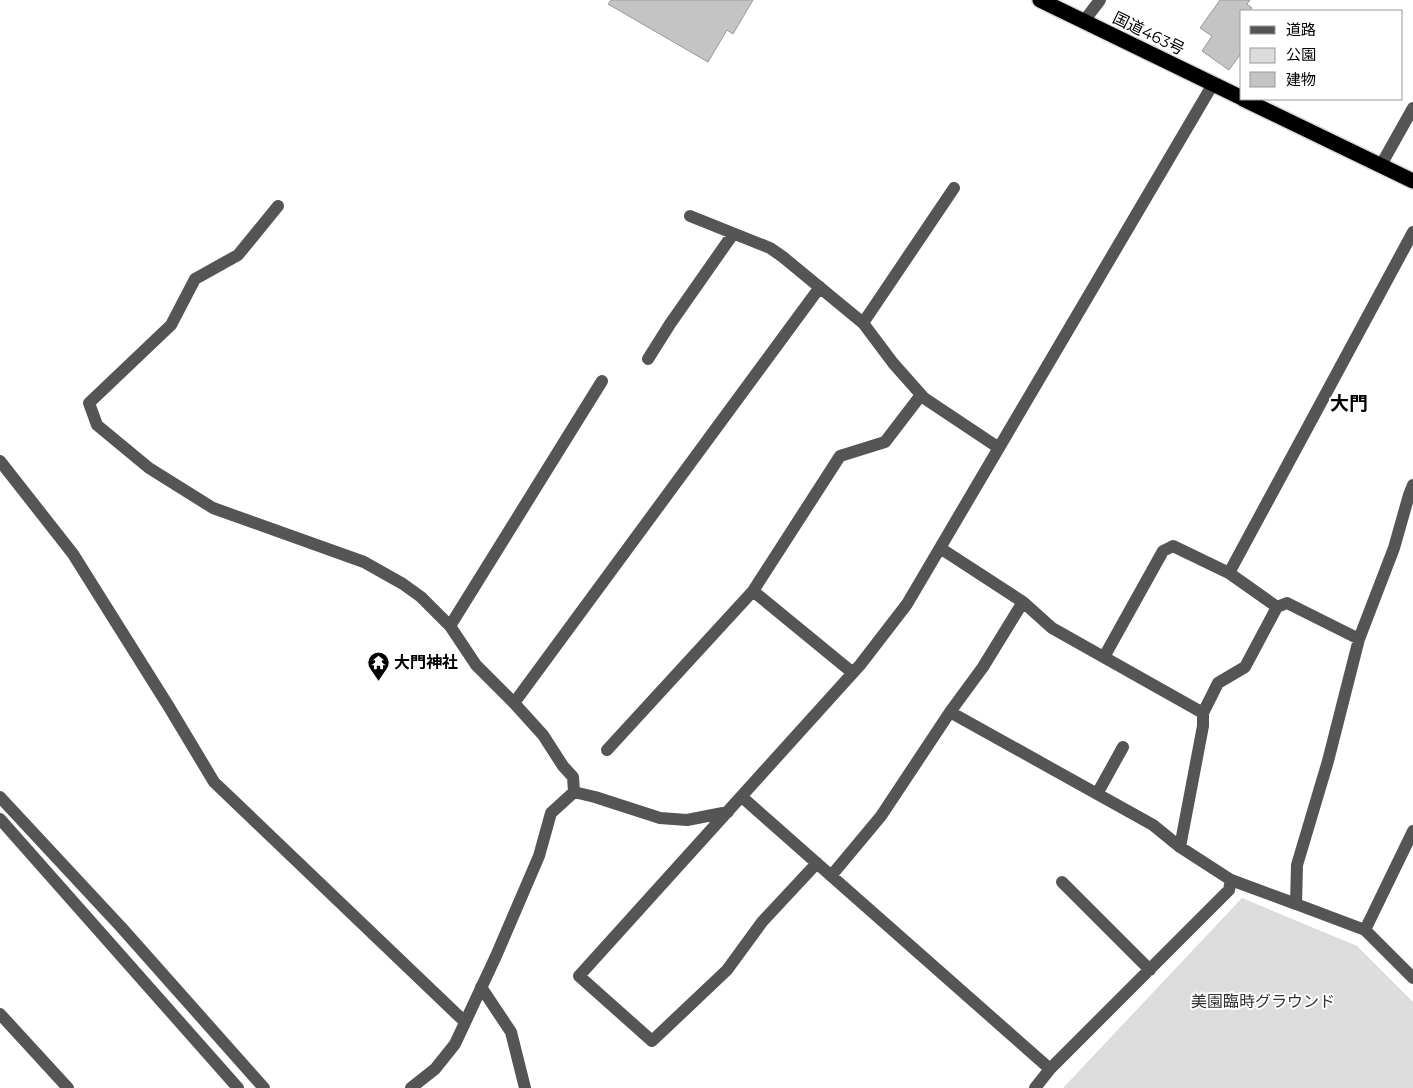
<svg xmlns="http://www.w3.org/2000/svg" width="1413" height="1088" viewBox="0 0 1413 1088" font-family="Montserrat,'Noto Sans JP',sans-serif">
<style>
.green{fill:#dcdcdc}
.building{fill:#c4c4c4;stroke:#999}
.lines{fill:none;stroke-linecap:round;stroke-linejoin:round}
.highway-casing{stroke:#dbdbdb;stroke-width:18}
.minor{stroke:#555;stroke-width:12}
.highway{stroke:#000;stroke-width:15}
.labels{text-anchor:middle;stroke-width:4;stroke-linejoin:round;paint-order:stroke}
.street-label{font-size:16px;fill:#000;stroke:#fff}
.poi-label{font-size:16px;font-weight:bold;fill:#000;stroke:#fff;text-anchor:start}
.park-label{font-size:16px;fill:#333;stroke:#fff}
.quarter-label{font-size:19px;font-weight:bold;fill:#000;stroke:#fff}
</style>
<rect width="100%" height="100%" fill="#fff"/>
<path class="green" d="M1242,898l115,48 56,56v86h-350z"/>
<path class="building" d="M611,0h142l-20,34 -6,-4 -19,32 -100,-58z
M1220,0h30l-3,4 5,4 -2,3h-8v41l-13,18 -27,-19 10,-15 -12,-8z"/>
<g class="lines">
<defs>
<path id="highway" d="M1040,0l202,98
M1243,99l170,82"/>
</defs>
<use href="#highway" class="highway-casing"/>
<path class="minor" d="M1084,21l16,-21
M1381,165l32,-57
M278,206l-40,49 -43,24 -24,46 -82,78 8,22 52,43 64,40 151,54 39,22 18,13 29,29 26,39 38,38 29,32 20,31 10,11 1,15
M690,216l80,32 13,9 80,66 30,40 31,35 75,50
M863,323l91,-135
M648,359l22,-35 63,-90
M0,461l73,93 96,153 45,75 251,240
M1413,485l-4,10 -15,53 -35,91 -31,122 -31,104 -1,39 69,26 48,48
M940,548l83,54 29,26 151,85
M1229,573l184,-341
M753,591l100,82
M450,626l152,-245
M1104,657l59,-106 10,-5 56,27 48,34
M514,703l306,-416
M950,712l203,113 27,22 51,33 -2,10 -179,179 -15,19
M607,750l146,-159 87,-135 45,-14 36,-47
M1097,794l26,-47
M0,797l121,130 143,161
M742,797l308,272
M0,819l238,269
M1180,847l23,-121v-13l15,-30 27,-16 32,-60 10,-4 72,36
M817,863l-55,59 -35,48 -75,71 -73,-65 281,-311 47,-61 306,-520
M831,876l50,-60 69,-104 33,-45 40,-65
M1231,880l65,24
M1062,882l88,88
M1365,930l48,-99
M481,987l30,45 14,56
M0,1014l68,74
M411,1088l24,-19 20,-25 41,-88 43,-100 12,-43 23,-21 21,5 65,21 27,2 41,-8"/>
<use href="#highway" class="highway"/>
</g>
<defs>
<symbol id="temple-pin" viewBox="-11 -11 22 30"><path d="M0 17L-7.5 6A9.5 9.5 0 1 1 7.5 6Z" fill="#000" stroke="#fff"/><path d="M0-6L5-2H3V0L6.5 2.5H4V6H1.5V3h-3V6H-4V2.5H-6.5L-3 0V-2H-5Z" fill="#fff"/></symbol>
</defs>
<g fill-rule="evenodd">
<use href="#temple-pin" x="366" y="650" width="25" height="34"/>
</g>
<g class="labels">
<g class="street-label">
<text transform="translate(1149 33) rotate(26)" y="6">国道463号</text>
</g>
<g class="poi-label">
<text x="394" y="668">大門神社</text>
</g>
<g class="park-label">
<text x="1263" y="1007">美園臨時グラウンド</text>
</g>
<g class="quarter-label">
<text x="1349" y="410">大門</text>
</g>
</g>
<rect x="1240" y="10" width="162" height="90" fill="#ffffff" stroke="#999999"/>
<rect x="1250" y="26" width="25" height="8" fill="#555555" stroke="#999999"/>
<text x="1286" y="35" font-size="15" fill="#000000">道路</text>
<rect x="1250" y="48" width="25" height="15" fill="#dcdcdc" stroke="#999999"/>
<text x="1286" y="60" font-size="15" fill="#000000">公園</text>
<rect x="1250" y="72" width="25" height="15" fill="#c4c4c4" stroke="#999999"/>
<text x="1286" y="85" font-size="15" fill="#000000">建物</text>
</svg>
